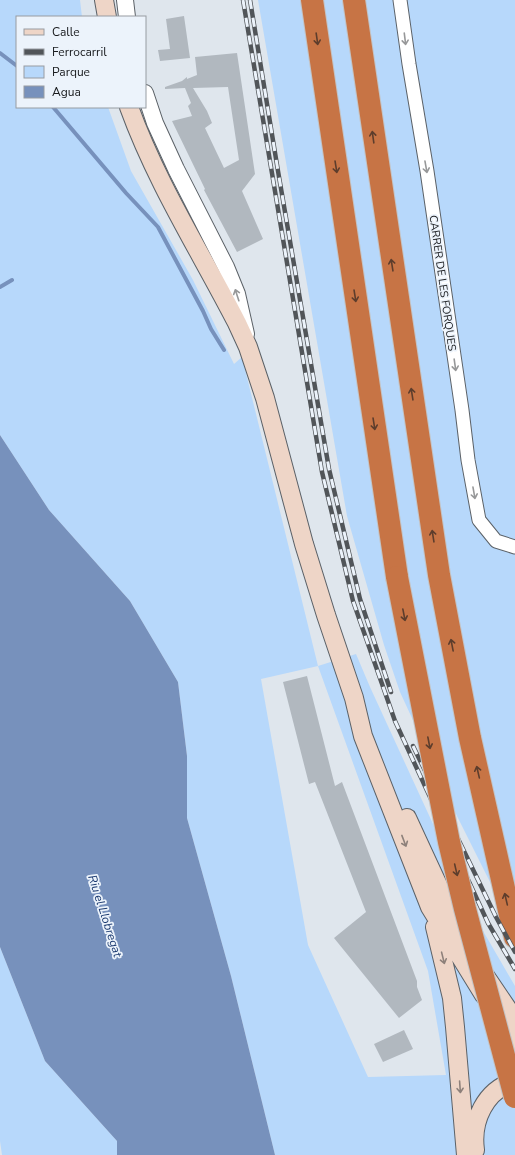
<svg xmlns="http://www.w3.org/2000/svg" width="515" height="1155" viewBox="0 0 515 1155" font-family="'Nunito Sans',sans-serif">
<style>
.green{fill:#b7d8fb;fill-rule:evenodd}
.water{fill:#7791bc}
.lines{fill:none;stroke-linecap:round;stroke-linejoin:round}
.stream{stroke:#7791bc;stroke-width:4}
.building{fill:#b1b8bf;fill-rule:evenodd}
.minor-casing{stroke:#5b6167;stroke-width:15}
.tertiary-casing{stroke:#5b6167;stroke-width:18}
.secondary-casing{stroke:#5b6167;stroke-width:20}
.motorway-casing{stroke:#c3c3c4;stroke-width:24}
.minor{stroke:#fff;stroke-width:13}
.tertiary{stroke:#fff;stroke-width:16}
.secondary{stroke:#eed5c7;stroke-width:18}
.motorway{stroke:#c77445;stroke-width:22}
.rail-casing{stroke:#515559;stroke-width:4.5}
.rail{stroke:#ecf3fb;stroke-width:3;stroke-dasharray:9;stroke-linecap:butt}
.motorway-bridge-casing{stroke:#c3c3c4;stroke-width:24;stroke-linecap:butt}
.motorway-bridge{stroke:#c77445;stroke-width:22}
.oneway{stroke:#5d3d2c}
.oneway2{stroke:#979899}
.oneway3{stroke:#8d807a}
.labels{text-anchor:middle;stroke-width:3.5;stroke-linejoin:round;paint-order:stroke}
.street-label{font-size:11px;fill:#17191c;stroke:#ecf3fb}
.water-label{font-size:12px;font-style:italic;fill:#1a396f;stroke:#ecf3fb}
</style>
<rect width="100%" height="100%" fill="#dfe6ed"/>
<path class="green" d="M0,0h80l2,17h-65v90h91l23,64 62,109 41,84 8,-7 76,309 38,-12 14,33 109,237 36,62v169h-240l-44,-179 -44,-158v-62l-9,-74 -48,-81 -81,-91 -49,-75zM318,666l110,305 18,104 -78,2 -60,-132 -47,-266z
M258,0h257v932l-58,-116 -57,-124 -16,-47 -37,-129z
M0,947l45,114 72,80v14h-115l-2,-14z"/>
<path class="water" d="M0,435l49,75 81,91 48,81 9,74v62l44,158 44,179h-158v-14l-72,-80 -45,-114z"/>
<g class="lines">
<path class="stream" d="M0,53l17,13
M53,107l73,86 32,34 45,84 8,18 13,21
M0,287l12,-7"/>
</g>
<path class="building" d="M184,16l6,42 -30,3 -2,-11 12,-1 -4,-30z
M237,53l18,121 -13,17 21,48 -26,13 -33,-62 1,-1 -33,-68 20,-5 -4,-10 3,-3 -6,-15 -20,1v-2l17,-6 5,-4v2l10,-4 -2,-18zM228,87l11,73 -15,8 -19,-40 7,-5 -5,-12 -14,-23z
M307,676l28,110 7,-4 75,199v6l5,13 -23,18 -65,-80 32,-26 -51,-130 -6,2 -26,-102z
M404,1030l9,19 -30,13 -9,-18z"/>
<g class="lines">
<defs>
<path id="minor" d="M400,0l9,64 18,107 35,239 6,50 11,60 17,21 19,6"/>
<path id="tertiary" d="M125,0l2,17
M145,93l10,30 21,46 50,98 11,27 9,40"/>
<path id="secondary" d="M104,0l3,17
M129,107c28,77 71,144 108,216l11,24 17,51 39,146 22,71 28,83 9,38 67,171 54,88
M407,818l43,93 20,39
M435,927l17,71 3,29 11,128
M486,977l29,43
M499,1019l16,26
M475,1150c-4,-29 10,-60 40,-69"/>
<path id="motorway" d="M312,0l85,577
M354,0l85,575 31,163 45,199"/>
</defs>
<use href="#minor" class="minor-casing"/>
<use href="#tertiary" class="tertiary-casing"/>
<use href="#secondary" class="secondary-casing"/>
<use href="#motorway" class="motorway-casing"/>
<use href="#minor" class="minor"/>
<use href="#tertiary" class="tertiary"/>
<use href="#secondary" class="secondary"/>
<use href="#motorway" class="motorway"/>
<defs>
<path id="rail" d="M243,0l79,472 31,129 42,120 93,202 27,46
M250,0l28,171 51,298 31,130 31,93
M413,746l83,171 19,35"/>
</defs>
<use href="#rail" class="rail-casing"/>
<use href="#rail" class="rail"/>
<defs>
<path id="motorway-bridge" d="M397,577l52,265 16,67 50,188"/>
</defs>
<use href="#motorway-bridge" class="motorway-bridge-casing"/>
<use href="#motorway-bridge" class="motorway-bridge"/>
</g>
<defs><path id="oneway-shaft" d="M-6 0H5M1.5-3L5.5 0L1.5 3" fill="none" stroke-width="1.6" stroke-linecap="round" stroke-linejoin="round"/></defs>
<g class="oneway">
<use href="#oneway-shaft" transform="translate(317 39) rotate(82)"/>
<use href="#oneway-shaft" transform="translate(373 137) rotate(-98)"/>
<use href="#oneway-shaft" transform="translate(336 167) rotate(81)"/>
<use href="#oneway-shaft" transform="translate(392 265) rotate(-99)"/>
<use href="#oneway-shaft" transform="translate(355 296) rotate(81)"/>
<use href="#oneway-shaft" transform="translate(412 394) rotate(-99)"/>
<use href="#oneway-shaft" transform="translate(374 424) rotate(81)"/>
<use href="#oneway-shaft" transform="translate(433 536) rotate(-99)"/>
<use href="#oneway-shaft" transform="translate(404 615) rotate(79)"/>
<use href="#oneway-shaft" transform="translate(452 645) rotate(-101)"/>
<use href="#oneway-shaft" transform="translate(429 743) rotate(79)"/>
<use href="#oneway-shaft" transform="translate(478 772) rotate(-103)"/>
<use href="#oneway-shaft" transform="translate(456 870) rotate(77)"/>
<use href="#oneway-shaft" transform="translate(506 899) rotate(-103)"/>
</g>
<g class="oneway2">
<use href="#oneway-shaft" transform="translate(405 39) rotate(83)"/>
<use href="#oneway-shaft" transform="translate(426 167) rotate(80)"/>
<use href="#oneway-shaft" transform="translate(237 295) rotate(-108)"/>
<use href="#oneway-shaft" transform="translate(455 365) rotate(82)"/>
<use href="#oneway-shaft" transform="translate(474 493) rotate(80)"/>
</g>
<g class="oneway3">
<use href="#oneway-shaft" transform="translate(404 841) rotate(69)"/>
<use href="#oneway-shaft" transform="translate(443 958) rotate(76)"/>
<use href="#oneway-shaft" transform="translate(460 1087) rotate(86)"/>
</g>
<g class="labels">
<g class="street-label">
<text transform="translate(443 283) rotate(82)" y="4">CARRER DE LES FORQUES</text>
</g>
<g class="water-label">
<text transform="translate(105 916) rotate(72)" y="4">Riu el Llobregat</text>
</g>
</g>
<rect x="16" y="16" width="130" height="92" fill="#ecf3fb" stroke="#979ca2"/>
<rect x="24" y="29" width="20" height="6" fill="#eed5c7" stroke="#979ca2"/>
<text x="52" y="36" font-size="12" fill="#17191c">Calle</text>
<rect x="24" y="49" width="20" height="6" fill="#515559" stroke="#979ca2"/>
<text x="52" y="56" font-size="12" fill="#17191c">Ferrocarril</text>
<rect x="24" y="66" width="20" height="12" fill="#b7d8fb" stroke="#979ca2"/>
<text x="52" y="76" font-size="12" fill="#17191c">Parque</text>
<rect x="24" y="86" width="20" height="12" fill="#7791bc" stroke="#979ca2"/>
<text x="52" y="96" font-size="12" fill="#17191c">Agua</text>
</svg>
